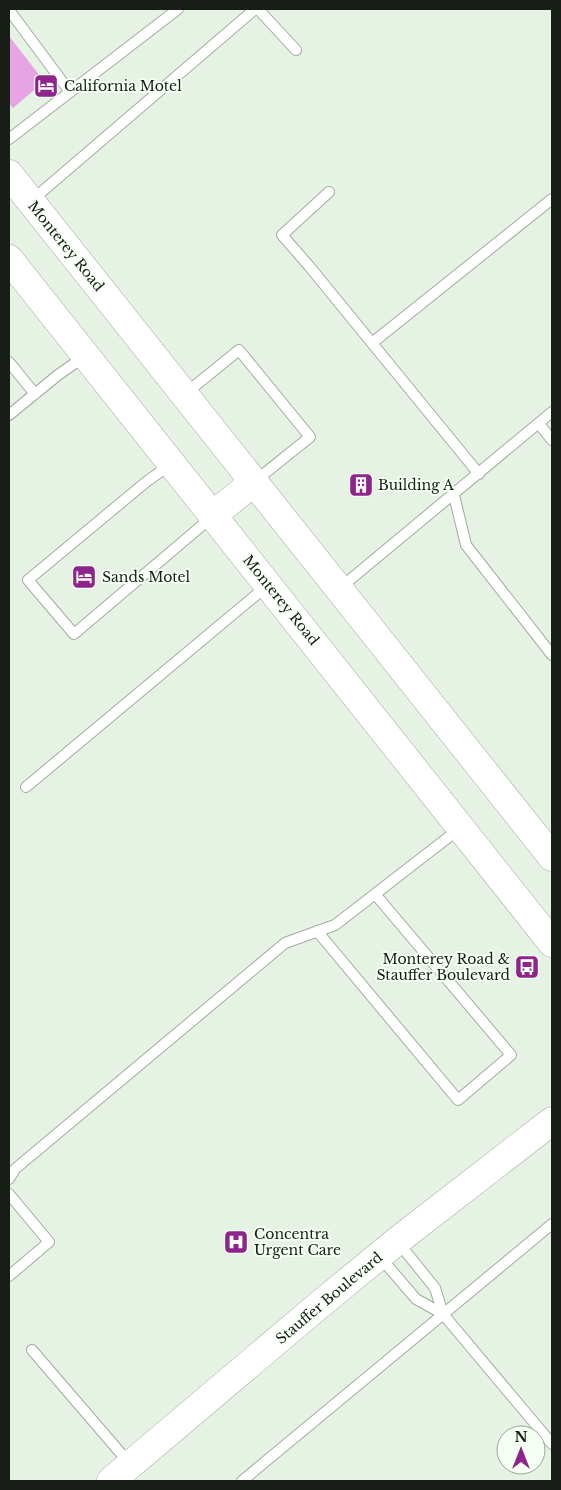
<svg xmlns="http://www.w3.org/2000/svg" width="561" height="1490" viewBox="0 0 561 1490" font-family="'Libre Baskerville',serif">
<style>
.green{fill:#e7a4e2}
.lines{fill:none;stroke-linecap:round;stroke-linejoin:round}
.lane-casing{stroke:#a1ac9f;stroke-width:12}
.secondary-casing{stroke:#a1ac9f;stroke-width:29}
.primary-casing{stroke:#a1ac9f;stroke-width:29}
.lane{stroke:#fff;stroke-width:10}
.secondary{stroke:#fff;stroke-width:28}
.primary{stroke:#fff;stroke-width:28}
.labels{text-anchor:middle;stroke-width:4;stroke-linejoin:round;paint-order:stroke}
.poi-label{font-size:14px;fill:#191d18;stroke:#f5fff3;text-anchor:start}
.street-label{font-size:14px;fill:#191d18;stroke:#f5fff3}
</style>
<rect width="100%" height="100%" fill="#e6f2e4"/>
<path class="green" d="M9,36l31,40v9l-27,23 -4,-5z"/>
<g class="lines">
<defs>
<path id="lane" d="M258,9l38,41
M9,10l61,82
M9,139l169,-130
M329,192l-47,43 27,31 170,208
M31,201l224,-192
M372,343l180,-144
M9,362l26,32
M186,393l53,-43 71,87 -55,44
M9,415l49,-40 27,-19
M539,424l13,16
M171,464l-25,18 -118,98 46,54 138,-117
M454,495l12,50 86,110
M340,588l212,-176
M26,787l242,-202
M317,931l141,169 53,-45 -136,-161
M9,1179l6,-10 270,-226 50,-18 124,-96
M9,1194l40,48 -40,34
M398,1242l37,46 8,26
M380,1257l36,42 27,15 109,130
M32,1350l98,114
M242,1481l310,-257"/>
<path id="secondary" d="M111,1481l207,-175 79,-65 155,-120"/>
<path id="primary" d="M9,174l543,683
M9,259l543,684
M213,515l41,-33"/>
</defs>
<use href="#lane" class="lane-casing"/>
<use href="#secondary" class="secondary-casing"/>
<use href="#primary" class="primary-casing"/>
<use href="#lane" class="lane"/>
<use href="#secondary" class="secondary"/>
<use href="#primary" class="primary"/>
</g>
<defs>
<symbol id="hotel-square" viewBox="-11 -11 22 22"><rect x="-9" y="-9" width="18" height="18" rx="4" fill="#8d258b" stroke="#f5fff3"/><path d="M-6-4.5h1.5V1H6V5H4.5V3h-9V5H-6ZM-4 0a1.8 1.8 0 1 1 3.6 0ZM.5 0V-2.5h3Q6-2.5 6 0Z" fill="#fff"/></symbol>
<symbol id="building-square" viewBox="-11 -11 22 22"><rect x="-9" y="-9" width="18" height="18" rx="4" fill="#8d258b" stroke="#f5fff3"/><path d="M-4-6H4V6H1V3H-1V6H-4ZM-2.5-4.3h1.7v1.8h-1.7ZM.8-4.3h1.7v1.8H.8ZM-2.5-1h1.7V.8h-1.7ZM.8-1h1.7V.8H.8Z" fill="#fff"/></symbol>
<symbol id="bus-square" viewBox="-11 -11 22 22"><rect x="-9" y="-9" width="18" height="18" rx="4" fill="#8d258b" stroke="#f5fff3"/><path d="M-5-6H5V4H4V6H2V4H-2V6H-4V4H-5ZM-3.5-4V0h7V-4ZM-3.5 1.2v1.5H-2V1.2ZM2 1.2v1.5H3.5V1.2Z" fill="#fff"/></symbol>
<symbol id="hospital-square" viewBox="-11 -11 22 22"><rect x="-9" y="-9" width="18" height="18" rx="4" fill="#8d258b" stroke="#f5fff3"/><path d="M-5-5h3v3.5h4V-5h3V5h-3V1.5h-4V5h-3Z" fill="#fff"/></symbol>
</defs>
<g fill-rule="evenodd">
<use href="#hotel-square" x="32" y="72" width="28" height="28"/>
<use href="#building-square" x="347" y="471" width="28" height="28"/>
<use href="#hotel-square" x="70" y="563" width="28" height="28"/>
<use href="#bus-square" x="513" y="953" width="28" height="28"/>
<use href="#hospital-square" x="222" y="1228" width="28" height="28"/>
</g>
<g class="labels">
<g class="poi-label">
<text x="64" y="91">California Motel</text>
<text x="378" y="490">Building A</text>
<text x="102" y="582">Sands Motel</text>
<text x="510" y="964" text-anchor="end">Monterey Road &amp;<tspan x="510" dy="16">Stauffer Boulevard</tspan></text>
<text x="254" y="1239">Concentra<tspan x="254" dy="16">Urgent Care</tspan></text>
</g>
<g class="street-label">
<text transform="translate(66 246) rotate(51)" y="5">Monterey Road</text>
<text transform="translate(281 600) rotate(51)" y="5">Monterey Road</text>
<text transform="translate(329 1298) rotate(-40)" y="5">Stauffer Boulevard</text>
</g>
</g>
<rect width="561" height="1490" fill="none" stroke="#191d18" stroke-width="20"/>
<g transform="translate(521 1450)"><circle r="24" fill="#f5fff3" stroke="#9da59b"/>
<path d="M0-4L9 19L0 12L-9 19Z" fill="#8d258b"/>
<text y="-8" font-size="14" font-weight="bold" text-anchor="middle" fill="#191d18">N</text>
</g>
</svg>
